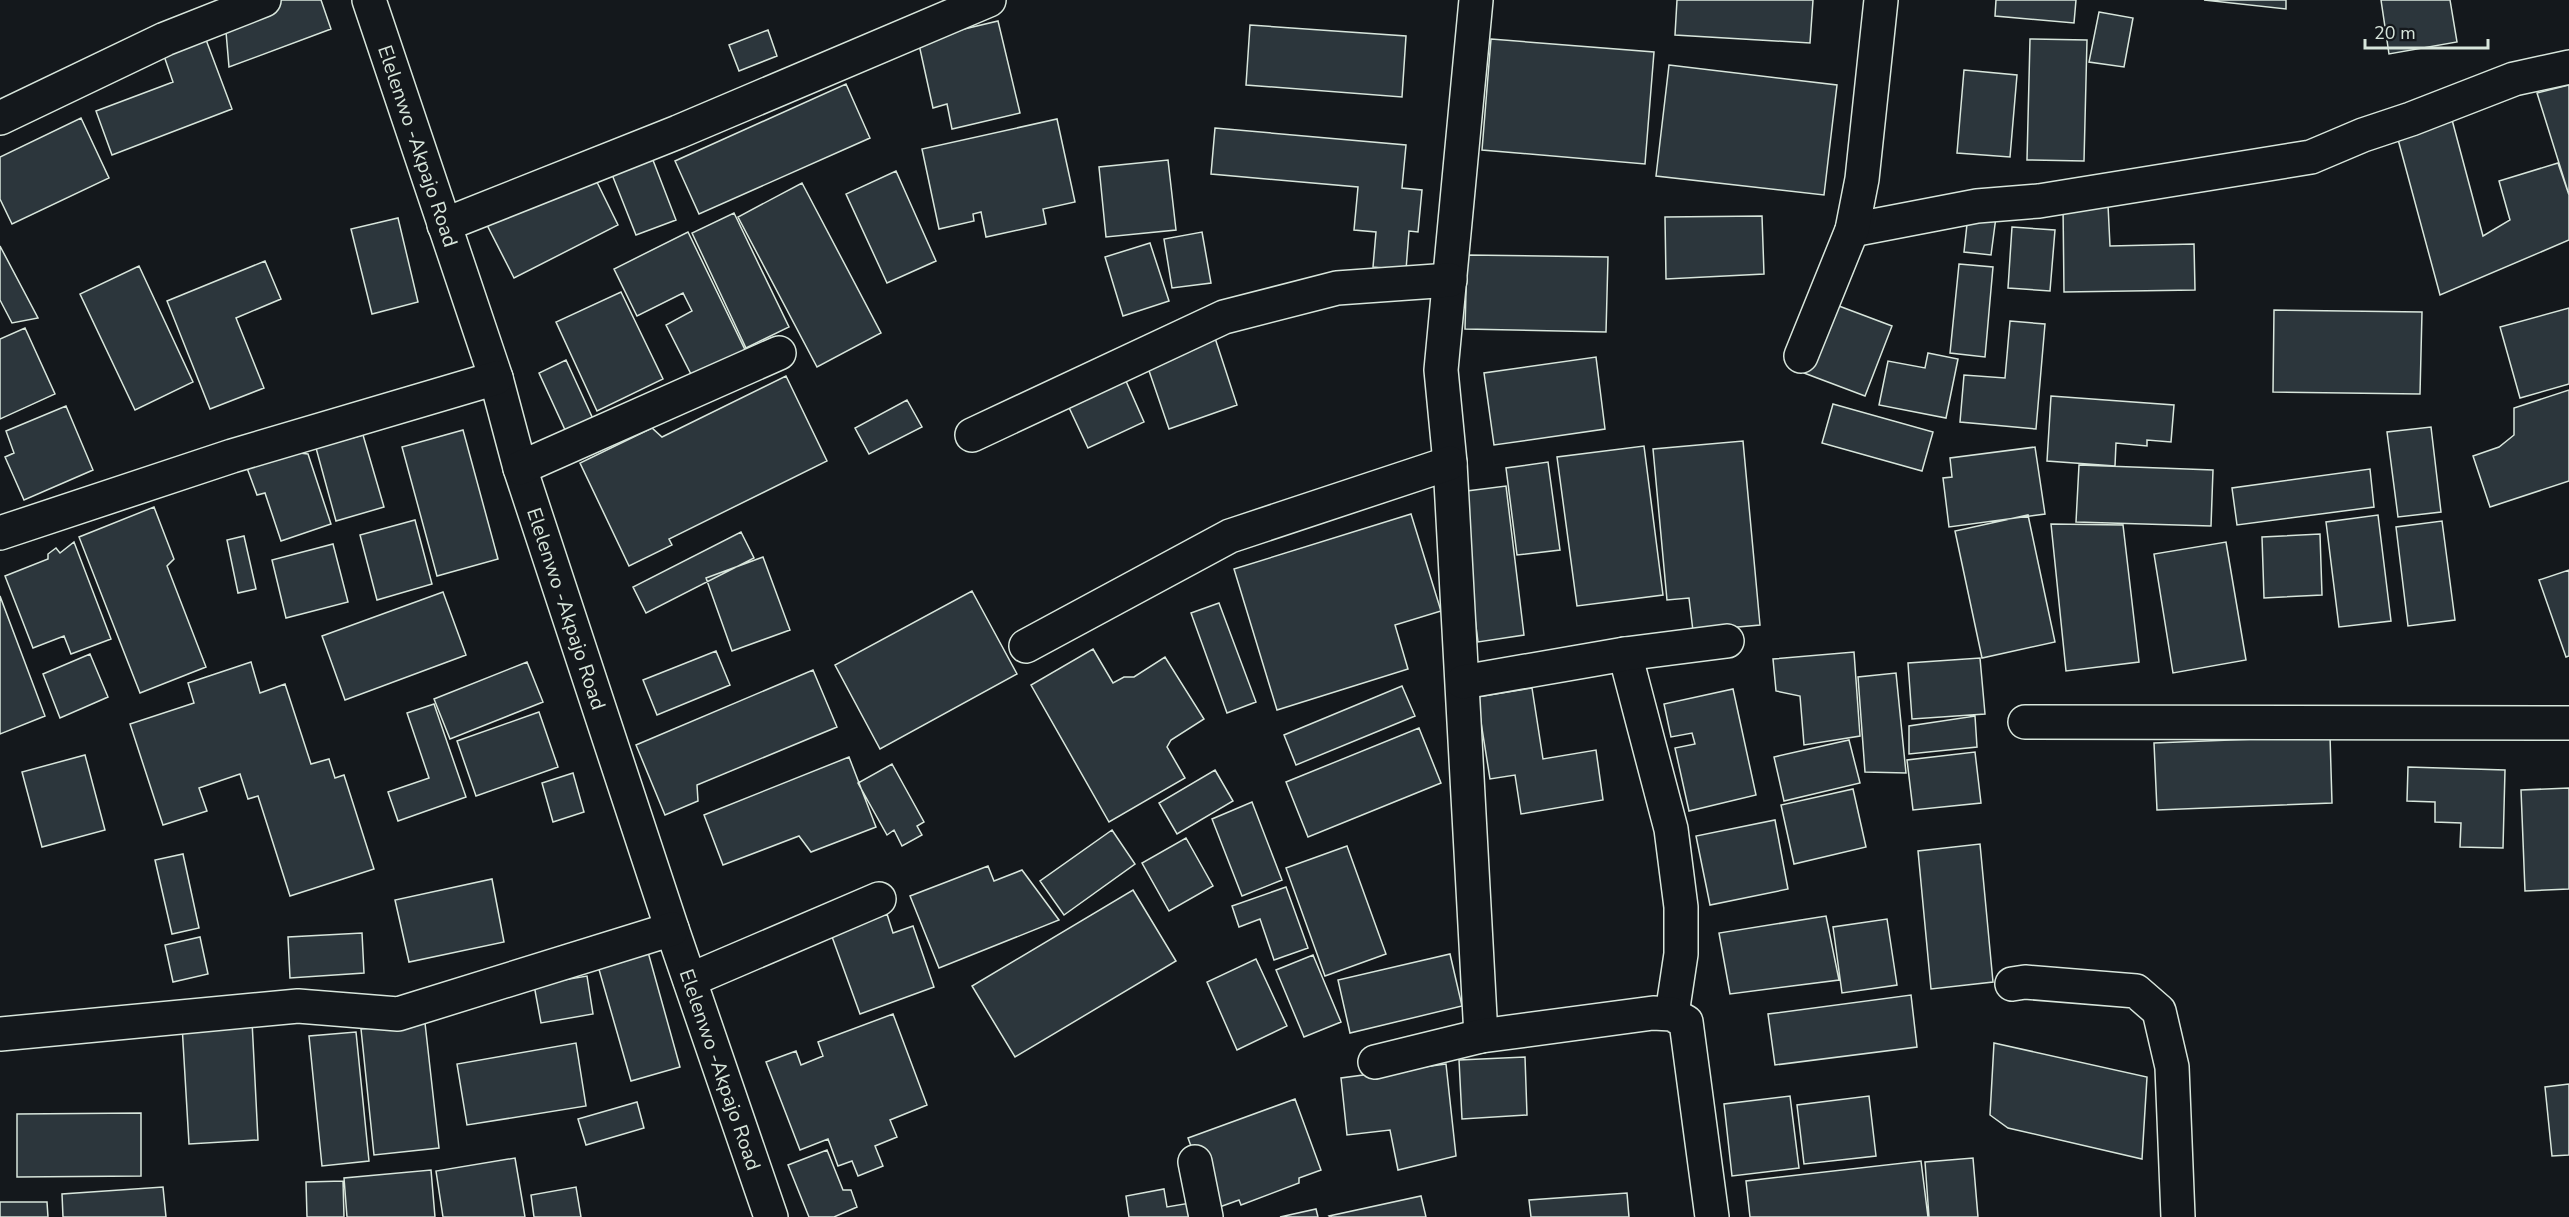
<svg xmlns="http://www.w3.org/2000/svg" width="2569" height="1217" viewBox="0 0 2569 1217" font-family="'Nunito Sans',sans-serif">
<style>
.building{fill:#2c363c;stroke:#d8e6dc;stroke-width:1.5}
.lines{fill:none;stroke-linecap:round;stroke-linejoin:round}
.minor-casing{stroke:#d8e6dc;stroke-width:36}
.minor{stroke:#14181c;stroke-width:33}
.labels{text-anchor:middle;stroke-width:4.5;stroke-linejoin:round;paint-order:stroke}
.street-label{font-size:20px;fill:#d8e6dc;stroke:#14181c}
</style>
<rect width="100%" height="100%" fill="#14181c"/>
<path class="building" d="M280,0h41l10,29 -102,38 -4,-47z
M1677,0h136l-3,43 -135,-8z
M1996,0h80l-2,23 -79,-7z
M2204,0h82v9z
M2381,0h69l7,42 -68,12z
M2099,12l34,6 -9,49 -35,-5z
M998,21l22,92 -68,16 -5,-25 -14,4 -15,-68z
M1250,25l156,11 -4,61 -156,-12z
M768,30l9,26 -38,15 -10,-26z
M205,37l27,72 -120,46 -16,-44 77,-29 -10,-29z
M1491,39l163,13 -9,112 -163,-14z
M2030,39l57,1 -3,121 -57,-1z
M1669,65l168,20 -13,110 -168,-19z
M1964,70l53,5 -7,82 -53,-4z
M846,84l24,54 -171,76 -24,-53z
M2569,85v110l-32,-102z
M2451,116l32,120 27,-16 -11,-39 59,-18 11,32v45l-129,55 -44,-163z
M81,118l28,60 -97,46 -12,-25v-42z
M1057,119l18,83 -32,7 3,15 -60,13 -5,-25 -8,2 1,7 -35,8 -17,-80z
M1215,128l191,17 -4,43 20,2 -4,42 -9,-1 -3,39 -33,-3 3,-35 -22,-2 4,-43 -147,-13z
M651,155l25,65 -40,15 -25,-63z
M1168,160l8,70 -70,7 -7,-70z
M591,170l27,55 -104,53 -28,-55z
M896,171l40,90 -49,22 -41,-89z
M802,183l79,150 -64,34 -79,-150z
M2108,205l2,41 84,-2 1,46 -131,2 -1,-86z
M734,213l55,114 -43,21 -54,-115z
M1968,215l28,2 -5,38 -27,-3z
M1762,216l2,58 -98,5 -1,-62z
M398,218l20,84 -46,12 -21,-85z
M2012,227l43,3 -5,61 -42,-3z
M688,232l60,124 -53,26 -29,-57 26,-14 -9,-18 -46,23 -23,-47z
M1202,232l9,51 -39,5 -8,-49z
M1150,243l19,58 -46,15 -18,-59z
M0,246l38,72 -26,5 -12,-23z
M1467,255l141,2 -2,75 -141,-3z
M265,261l16,38 -45,19 28,70 -54,21 -43,-108z
M1959,264l34,3 -8,90 -35,-4z
M139,266l54,116 -58,28 -55,-116z
M621,292l42,87 -66,32 -41,-89z
M1831,303l61,23 -27,70 -61,-23z
M2569,308v76l-49,14 -20,-71z
M2274,310l148,2 -2,82 -147,-2z
M2010,321l35,3 -9,105 -76,-7 4,-47 41,3z
M25,328l30,66 -55,25v-80z
M1215,338l22,67 -68,24 -23,-67z
M1928,353l30,6 -12,59 -67,-13 9,-44 37,7z
M1596,357l9,72 -111,16 -10,-72z
M566,360l27,59 -27,13 -27,-59z
M1122,372l22,50 -56,26 -23,-49z
M786,376l41,85 -158,78 3,6 -43,21 -49,-103 72,-35 10,9z
M2569,390v91l-79,26 -17,-51 26,-9 15,-12v-27z
M2051,396l123,9 -3,37 -24,-2v6l-31,-3 -1,23 -68,-5z
M907,400l15,27 -53,27 -14,-26z
M1833,404l100,28 -11,39 -100,-28z
M66,406l27,64 -69,30 -19,-43 9,-4 -8,-22z
M2431,427l10,85 -43,5 -11,-85z
M463,430l35,129 -61,17 -35,-129z
M363,435l21,72 -48,14 -20,-73z
M1743,441l17,184 -67,6 -4,-33 -22,2 -14,-151z
M1644,446l19,149 -86,11 -20,-149z
M2035,447l10,67 -96,13 -6,-49 9,-1 -2,-19z
M299,453l9,1 23,70 -50,17 -16,-48 -8,2 -10,-27z
M1548,462l12,88 -43,5 -11,-87z
M2079,465l134,5 -2,56 -135,-4z
M2370,469l4,38 -137,18 -5,-37z
M1506,486l18,149 -46,7 -19,-150z
M154,507l20,52 -7,7 39,101 -66,26 -61,-156z
M1411,514l30,97 -46,14 13,44 -131,41 -43,-141z
M2028,515l27,127 -73,16 -27,-127z
M2378,515l13,106 -52,6 -13,-105z
M415,520l17,64 -55,16 -17,-65z
M2442,521l13,99 -47,6 -12,-99z
M2051,524l72,1 16,137 -73,9z
M741,532l13,26 -108,55 -13,-26z
M2320,534l2,61 -58,3 -2,-61z
M244,536l12,53 -18,4 -11,-53z
M74,542l37,97 -40,15 -7,-18 -31,12 -28,-72 43,-17v-5l8,-6 4,5z
M2226,542l20,118 -73,13 -19,-119z
M333,544l15,58 -62,16 -14,-58z
M763,557l27,73 -58,21 -26,-73z
M2569,570v86l-3,1 -27,-77z
M972,591l45,83 -137,75 -45,-84z
M443,592l23,63 -121,45 -23,-64z
M0,596l45,120 -45,18z
M1219,603l37,99 -29,11 -36,-100z
M1093,649l20,34 11,-6h10l31,-20 39,62 -33,21 -4,7 18,31 -76,44 -78,-137z
M716,651l14,34 -73,30 -14,-35z
M1854,652l6,84 -56,9 -4,-49 -24,-5 -3,-32z
M90,654l18,43 -48,21 -17,-44z
M1980,658l5,56 -73,5 -4,-56z
M251,662l9,31 25,-9 26,80 18,-5 6,19 9,-3 30,94 -84,27 -32,-100 -10,3 -8,-25 -41,14 8,23 -44,14 -33,-101 64,-21 -6,-20z
M527,662l16,40 -93,37 -16,-40z
M813,670l24,57 -140,58 1,16 -33,14 -29,-70z
M1896,673l10,100 -41,-1 -7,-95z
M1402,686l13,30 -119,49 -12,-30z
M1532,688l11,71 53,-9 7,50 -82,14 -6,-39 -25,4 -13,-82z
M1733,689l23,106 -67,16 -14,-63 20,-4 -3,-11 -21,4 -7,-33z
M434,704l32,93 -68,24 -10,-29 41,-14 -22,-65z
M539,712l19,55 -82,29 -19,-55z
M1975,716l2,31 -68,7v-28z
M1419,728l22,55 -133,54 -22,-55z
M2330,736l2,67 -175,7 -3,-67z
M1849,740l11,43 -76,18 -10,-44z
M1975,752l6,51 -68,7 -6,-50z
M85,755l20,75 -63,17 -20,-75z
M849,757l27,70 -65,25 -12,-16 -76,29 -19,-50z
M892,764l32,58 -7,4 5,9 -20,11 -8,-16 -7,5 -29,-52z
M2408,767l97,3 -2,78 -43,-1 1,-24 -26,-1v-20l-28,-1z
M1215,770l18,31 -56,33 -18,-31z
M573,773l11,39 -31,10 -11,-39z
M2569,788v101l-44,2 -4,-101z
M1853,789l13,58 -72,17 -13,-59z
M1252,802l30,78 -40,16 -30,-77z
M1775,820l13,69 -78,16 -14,-69z
M1112,830l23,34 -71,51 -24,-34z
M1186,838l27,48 -44,25 -27,-48z
M1980,844l13,138 -62,7 -13,-138z
M1347,846l39,108 -61,22 -39,-108z
M183,854l16,74 -27,6 -17,-74z
M988,866l6,15 28,-11 37,50 -120,48 -29,-72z
M492,879l12,63 -95,20 -14,-62z
M1286,887l22,61 -34,12 -14,-41 -21,8 -7,-21z
M1133,890l43,71 -161,96 -43,-71z
M887,914l6,19 20,-7 21,61 -74,27 -29,-80z
M1826,916l13,64 -109,14 -11,-61z
M1887,919l10,66 -55,8 -9,-66z
M362,933l2,40 -74,5 -2,-41z
M200,937l8,37 -35,8 -8,-37z
M648,952l32,115 -49,14 -33,-115z
M1450,954l12,52 -112,27 -12,-53z
M1313,955l28,67 -37,15 -28,-67z
M1256,959l31,67 -50,24 -30,-68z
M587,976l6,38 -52,9 -7,-38z
M1911,995l6,52 -142,18 -7,-51z
M893,1014l34,91 -37,15 7,17 -22,9 8,20 -25,10 -6,-15 -14,5 -10,-27 -28,11 -34,-88 30,-11 5,14 22,-9 -5,-14z
M252,1021l6,119 -69,4 -7,-119z
M425,1023l14,125 -65,7 -13,-126z
M356,1032l13,129 -47,5 -13,-130z
M576,1043l10,63 -119,19 -10,-61z
M1994,1043l153,34 -5,82 -134,-31 -18,-13z
M1525,1057l2,58 -65,4 -3,-59z
M1446,1064l10,92 -58,14 -8,-40 -43,5 -6,-57z
M2569,1084v71l-17,1 -7,-69z
M1790,1096l9,72 -67,8 -8,-72z
M1869,1096l7,60 -72,8 -7,-59z
M1295,1099l26,71 -22,8v5l-58,22 -2,-5 -25,9 -26,-71z
M637,1102l7,26 -58,17 -8,-26z
M141,1113v63l-124,1v-63z
M827,1150l16,40h8l6,17 -23,10h-25l-21,-52z
M515,1158l10,59h-82l-7,-46z
M1973,1158l5,59h-49l-4,-55z
M1921,1161l7,56h-178l-4,-36z
M431,1170l4,47h-88l-3,-39z
M343,1181l1,36h-37l-1,-35z
M163,1187l3,30h-103l-1,-23z
M576,1187l5,30h-47l-3,-22z
M1164,1189l3,18 23,-4 2,14h-63l-3,-21z
M1627,1193l2,24h-98l-2,-17z
M1421,1196l5,21h-96l-1,-1z
M0,1202h47l1,15h-48z
M1316,1209l2,8h-38z"/>
<g class="lines">
<defs>
<g id="minor">
<path id="s1" d="M369,0l127,378 24,90 152,461 99,288"/>
<path d="M1476,0l-35,370 9,93 31,573"/>
<path d="M0,118l165,-79 99,-39"/>
<path d="M444,225l234,-93 311,-132"/>
<path d="M1852,230l125,-24 62,-5 272,-44 52,-22 48,-16 103,-40 55,-12"/>
<path d="M1801,356l51,-126 10,-51 19,-179"/>
<path d="M972,435l252,-118 113,-29 113,-8"/>
<path d="M520,468l259,-115"/>
<path d="M0,533l232,-77 264,-78"/>
<path d="M1026,646l204,-110 220,-73"/>
<path d="M1625,654l46,175 10,78v47l-9,60"/>
<path d="M1463,682l162,-28 102,-13"/>
<path d="M2025,722l544,1"/>
<path d="M690,980l189,-81"/>
<path d="M2012,984l13,-2 111,9 23,20 13,56 6,150"/>
<path d="M0,1034l298,-28 100,8 274,-85"/>
<path d="M1375,1062l106,-26 172,-23 19,1 14,8 26,195"/>
<path d="M1195,1162l11,55"/>
</g>
</defs>
<use href="#minor" class="minor-casing"/>
<use href="#minor" class="minor"/>
</g>
<g class="labels">
<g class="street-label">
<text dy="7" stroke="none"><textPath href="#s1" startOffset="154">Elelenwo -Akpajo Road</textPath></text>
<text dy="7" stroke="none"><textPath href="#s1" startOffset="640">Elelenwo -Akpajo Road</textPath></text>
<text dy="7" stroke="none"><textPath href="#s1" startOffset="1126">Elelenwo -Akpajo Road</textPath></text>
</g>
</g>
<path d="M2365 39v9h123v-9" fill="none" stroke="#d8e6dc" stroke-width="3"/>
<text x="2374" y="39" font-size="18" fill="#d8e6dc" stroke="#14181c" stroke-width="4.5" paint-order="stroke">20 m</text>
</svg>
